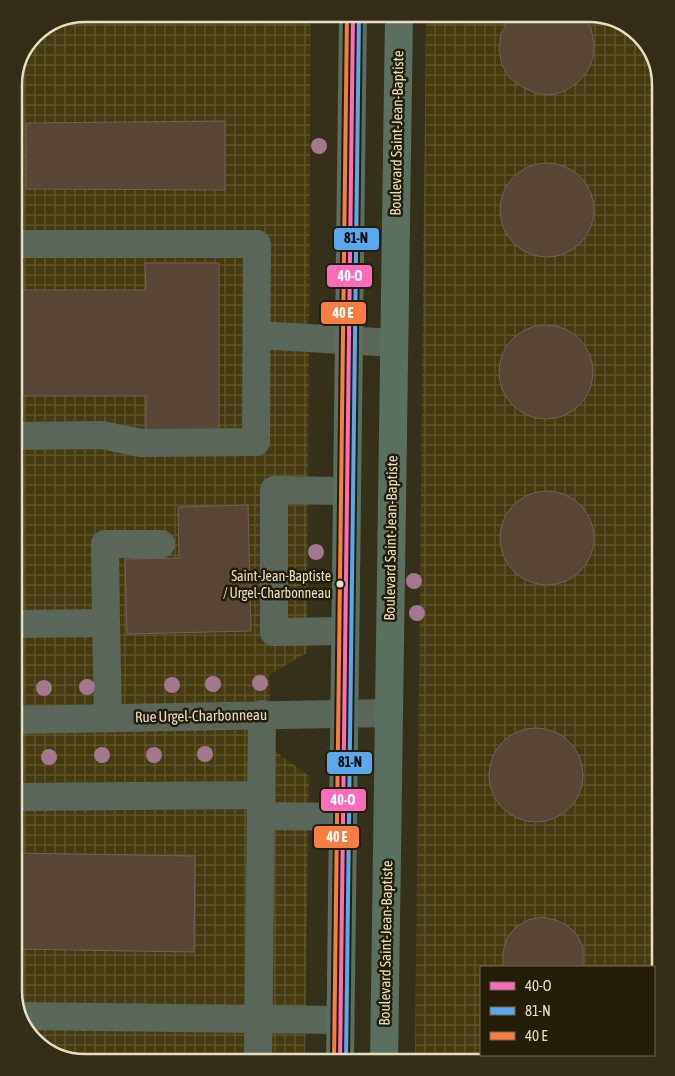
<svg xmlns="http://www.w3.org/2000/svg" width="675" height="1076" viewBox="0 0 675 1076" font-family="'Asap Condensed',sans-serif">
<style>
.industrial{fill:url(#industrial-grid)}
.building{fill:#5a4637;stroke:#706356}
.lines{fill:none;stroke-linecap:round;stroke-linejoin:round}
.minor{stroke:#5a665a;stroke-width:28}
.major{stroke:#5a6f5f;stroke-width:28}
.bus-1-casing{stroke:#241e09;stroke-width:8}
.bus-2-casing{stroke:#241e09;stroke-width:8}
.bus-3-casing{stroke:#241e09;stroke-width:8}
.bus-1{stroke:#fb6dba;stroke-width:4}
.bus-2{stroke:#5aa8eb;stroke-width:4}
.bus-3{stroke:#f77d43;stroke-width:4}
.tree{fill:#a3778d}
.bus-dot{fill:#e5dec4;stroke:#241e09;stroke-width:2}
.labels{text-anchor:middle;stroke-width:5;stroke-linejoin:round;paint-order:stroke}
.bus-label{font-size:14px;fill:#e5dec4;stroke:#241e09;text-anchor:end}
.street-label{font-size:15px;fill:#e5dec4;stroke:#241e09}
.rim{fill:none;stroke:#e5dec4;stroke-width:2.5}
.line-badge{stroke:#241e09;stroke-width:2}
.badge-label{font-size:14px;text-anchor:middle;font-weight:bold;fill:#fff}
.pale-badge-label{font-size:14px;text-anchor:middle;font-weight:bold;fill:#111}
</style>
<defs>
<pattern id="industrial-grid" width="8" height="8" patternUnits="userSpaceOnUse" patternTransform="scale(1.25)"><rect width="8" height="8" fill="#463c10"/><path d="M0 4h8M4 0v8" fill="none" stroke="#615831"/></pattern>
</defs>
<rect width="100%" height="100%" fill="#35301a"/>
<path class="industrial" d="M86,14h225l-4,639 -38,22 3,74 37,27 -4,286h-224l-35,-12 -25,-28 -7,-32v-909l21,-46z
M426,14h168l36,12 24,28 7,32v905l-7,27v-51h-173v88h140l-32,7h-174z"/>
<path class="building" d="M513,14l68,1 10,13 3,15 -1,15 -6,14 -10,11 -12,8 -15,4 -15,-2 -13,-6 -12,-9 -8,-13 -3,-16 2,-16z
M225,121v69l-199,-1v-66z
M500 210a47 47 0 1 1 94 0a47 47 0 1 1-94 0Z
M145,263h74v167h-73v-34h-132v-106h132z
M499 372a47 47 0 1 1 94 0a47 47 0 1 1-94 0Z
M500 538a47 47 0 1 1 94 0a47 47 0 1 1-94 0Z
M248,505l3,126 -124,3 -2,-75 54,-1 -1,-51z
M489 775a47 47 0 1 1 94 0a47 47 0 1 1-94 0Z
M14,853l181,3 -1,96 -180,-3z
M542,917l14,3 12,6 9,9 6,12v20h-80v-15l4,-14 9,-11 12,-7z"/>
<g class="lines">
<path class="minor" d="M257,335l137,8
M14,436l88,-1 39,8 115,-1 1,-198h-243
M106,623l-1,-79h56
M14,624l92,-1 2,95
M345,631l-71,1v-142l73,1
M14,720l375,-7
M14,797l247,-2
M261,816l82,1
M20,1016l320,4
M258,1062l4,-348"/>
<path class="major" d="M340,1062l13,-1048
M384,1062l15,-1048"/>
<defs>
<path id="bus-1" d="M340,1062l13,-1048"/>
<path id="bus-2" d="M346,1062l13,-1048"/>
<path id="bus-3" d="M334,1062l13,-1048"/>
</defs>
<use href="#bus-1" class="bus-1-casing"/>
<use href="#bus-2" class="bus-2-casing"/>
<use href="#bus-3" class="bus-3-casing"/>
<use href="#bus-1" class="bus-1"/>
<use href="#bus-2" class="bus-2"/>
<use href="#bus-3" class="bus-3"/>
</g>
<g class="tree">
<circle cx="319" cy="146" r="8"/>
<circle cx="316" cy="552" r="8"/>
<circle cx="414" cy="581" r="8"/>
<circle cx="417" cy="613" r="8"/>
<circle cx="260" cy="683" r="8"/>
<circle cx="213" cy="684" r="8"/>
<circle cx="172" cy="685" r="8"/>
<circle cx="87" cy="687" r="8"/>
<circle cx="44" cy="688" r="8"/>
<circle cx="205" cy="754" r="8"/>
<circle cx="102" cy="755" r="8"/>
<circle cx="154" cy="755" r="8"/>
<circle cx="49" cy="757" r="8"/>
</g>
<circle class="bus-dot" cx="340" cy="584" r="4.5"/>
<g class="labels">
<g class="bus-label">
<text x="331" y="581">Saint-Jean-Baptiste<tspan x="331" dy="17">/ Urgel-Charbonneau</tspan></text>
</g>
<g class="street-label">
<text transform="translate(397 133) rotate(-89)" y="5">Boulevard Saint-Jean-Baptiste</text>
<text transform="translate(391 538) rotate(-89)" y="5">Boulevard Saint-Jean-Baptiste</text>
<text transform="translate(201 716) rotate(-1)" y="5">Rue Urgel-Charbonneau</text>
<text transform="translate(386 943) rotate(-89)" y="5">Boulevard Saint-Jean-Baptiste</text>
</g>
</g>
<path d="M0 0H675V1076H0ZM85 22H589A63 63 0 0 1 652 85V991A63 63 0 0 1 589 1054H85A63 63 0 0 1 22 991V85A63 63 0 0 1 85 22Z" fill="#332d18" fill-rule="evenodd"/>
<path class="rim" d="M85 22H589A63 63 0 0 1 652 85V991A63 63 0 0 1 589 1054H85A63 63 0 0 1 22 991V85A63 63 0 0 1 85 22Z"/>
<g class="line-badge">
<rect x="333" y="227" width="47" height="24" rx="5" fill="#5aa8eb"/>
<rect x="326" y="264" width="47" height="24" rx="5" fill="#fb6dba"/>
<rect x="320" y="301" width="47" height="24" rx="5" fill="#f77d43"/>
<rect x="326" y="751" width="47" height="24" rx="5" fill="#5aa8eb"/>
<rect x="320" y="788" width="47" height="24" rx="5" fill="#fb6dba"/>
<rect x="313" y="825" width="47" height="24" rx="5" fill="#f77d43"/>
</g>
<g class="badge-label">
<text x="350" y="281">40-O</text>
<text x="343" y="318">40 E</text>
<text x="343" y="805">40-O</text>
<text x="337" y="842">40 E</text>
</g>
<g class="pale-badge-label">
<text x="356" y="243">81-N</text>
<text x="350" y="767">81-N</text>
</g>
<rect x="480" y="966" width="175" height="90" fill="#241e09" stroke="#716b54"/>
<rect x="490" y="982" width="25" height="8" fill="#fb6dba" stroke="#716b54"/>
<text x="525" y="991" font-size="15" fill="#e5dec4">40-O</text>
<rect x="490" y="1007" width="25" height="8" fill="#5aa8eb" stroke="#716b54"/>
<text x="525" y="1016" font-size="15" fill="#e5dec4">81-N</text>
<rect x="490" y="1032" width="25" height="8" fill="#f77d43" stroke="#716b54"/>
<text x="525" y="1041" font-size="15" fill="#e5dec4">40 E</text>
</svg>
